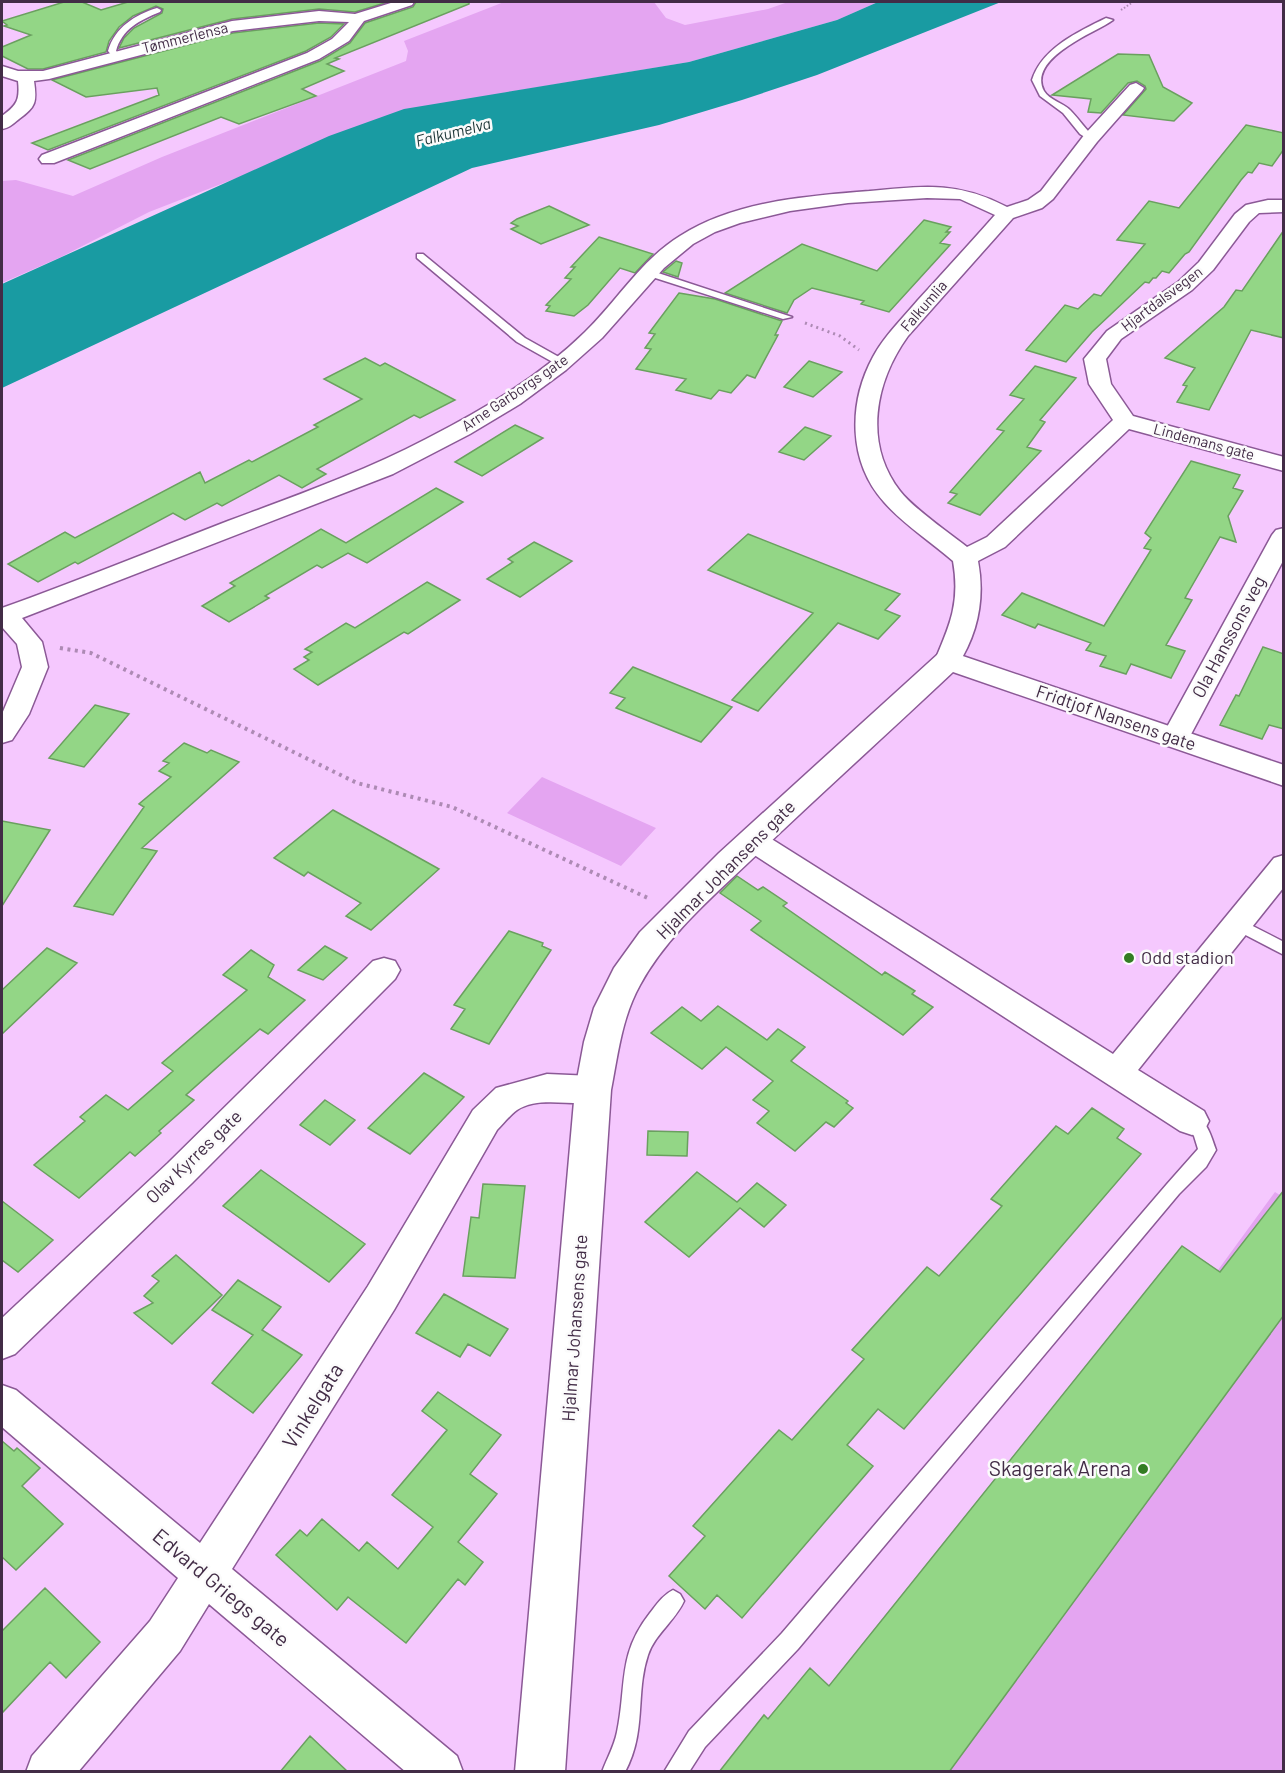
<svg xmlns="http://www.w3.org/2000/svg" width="1285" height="1773" viewBox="0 0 1285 1773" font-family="Barlow,sans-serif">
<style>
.green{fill:#e4a5f1}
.water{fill:#199ba2}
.building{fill:#93d686;stroke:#6aa05f;stroke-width:1.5}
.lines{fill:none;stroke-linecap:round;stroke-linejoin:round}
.service-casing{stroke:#8b5996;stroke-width:3}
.minor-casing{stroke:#8b5996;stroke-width:3}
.tertiary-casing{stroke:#8b5996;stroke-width:3}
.path-far2{stroke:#ad8ab4;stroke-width:2;stroke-dasharray:1.5 2;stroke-linecap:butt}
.path-far1{stroke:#ad8ab4;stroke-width:3;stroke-dasharray:2 4;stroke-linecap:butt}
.path{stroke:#ad8ab4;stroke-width:4;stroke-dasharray:3 4.5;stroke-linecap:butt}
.service{fill:#fff;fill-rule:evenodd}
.minor{fill:#fff;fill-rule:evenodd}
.tertiary{fill:#fff;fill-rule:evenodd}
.poi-dot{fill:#337d23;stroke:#fbfbfb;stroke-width:2}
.labels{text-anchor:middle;stroke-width:5;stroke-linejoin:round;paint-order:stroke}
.far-street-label{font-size:15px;fill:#422c46;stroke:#fbfbfb}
.far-water-label{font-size:16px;font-style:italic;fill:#1b3536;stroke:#fbfbfb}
.street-label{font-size:18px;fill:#422c46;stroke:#fbfbfb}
.poi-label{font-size:18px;fill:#422c46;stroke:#fbfbfb;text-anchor:start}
.near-street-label{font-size:21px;fill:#422c46;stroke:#fbfbfb}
.near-poi-label{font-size:21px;fill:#422c46;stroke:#fbfbfb;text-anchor:end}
</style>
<rect width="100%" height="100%" fill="#f5c8fe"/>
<path class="green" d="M504,2h150l12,16 19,7 83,-16 20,-7h90l-41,18 -148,42 -186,31 -176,50 -178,69 -88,45 -59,26v-102l14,-1 57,16 89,-39 244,-96 2,-10 -4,-10z
M542,777l114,51 -35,38 -114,-53z
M1275,1192l8,5v574h-459l-55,-54 41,-49 19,17 353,-439 36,24z"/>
<path class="water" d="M878,2h123l-184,73 -75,25 -83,25 -187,43 -470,220v-104l327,-148 75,-27 285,-47 148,-42z"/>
<path class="building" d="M64,2h18l19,8 27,-8h260l-33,10 -36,-3 -87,10 -113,29 5,-10 10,-10 28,-15 1,-4 -7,-3 -23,10 -14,11 -10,14 -3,11 -63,17h-15l-26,-13v-9l29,-12 -27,-9 3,-1 -5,-4z
M416,2h53v2l-134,54 4,1 -12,5 17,7 -42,18 14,7 -77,28 -18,-7 -131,52 -22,-9 252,-99 30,-18 15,-20 48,-16z
M319,23l25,1 -13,13 -25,14 -258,99 -16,-7 127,-48 -2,-7 -71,9 -34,-17 181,-47z
M1118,54l31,1 14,32 29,16 -18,18 -51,-6 23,-26 -1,-3 -8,-5 -9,2 -27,30 -13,-1 3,-13 -39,-4z
M1246,125l38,8v16l-12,17 -13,-3 -7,10 -4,-1 -7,8 -52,72 -4,2 -16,19 -7,-2 -6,7h-3l-4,5 -4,-1 -53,50 -26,30 -40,-12 39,-45 13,4 16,-15 7,2 44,-52 -28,-4 32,-39 30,7z
M549,206l40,19 -48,19 -30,-15 7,-3 -7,-3 6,-4z
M924,220l27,7 -5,5h4l-10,11 10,2 -61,67 -28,-8 3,-3 -52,-13 -18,12 -7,13 -62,-20 77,-49 75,27z
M1284,230v108l-33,-8 -42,80 -32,-8 10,-16 -4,-1 12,-17 -30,-10 59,-51 12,-17 6,1z
M599,237l54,17 -18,19 -15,-5 -32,37 -14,11 -28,-5 4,-5 -4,-1 25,-26 -6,-1 10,-11h-4z
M676,261l6,2 -4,14 -15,-5z
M679,293l36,6 67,22 -7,14h3l-23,43 -8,-3 -16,18 -12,-3 -8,9 -35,-9 10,-11 -50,-10 15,-20 -6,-1 10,-14 -6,-1z
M365,358l15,8 5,-3 70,37 -35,18 -6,-3 -97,54 9,5 -24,14 -23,-13 -57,31 -5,-3 -32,17 -12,-7 -95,51 -3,-2 -37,20 -30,-18 57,-32 10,6 125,-66 5,11 44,-23 3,2 66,-35 -4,-2 48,-26 -38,-20z
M809,361l33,11 -29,25 -29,-10z
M1035,366l41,12 -36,42 5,2 -18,25 14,4 -61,64 -32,-12 9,-9 -7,-2 54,-61 -7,-2 27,-30 -14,-4z
M515,425l28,13 -61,38 -27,-14z
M805,427l26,9 -27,24 -25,-8z
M1191,461l49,14 -7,13 10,3 -15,25 8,26 -16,-5 -35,61 7,2 -26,45 19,6 -14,27 -40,-14 -5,10 -26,-8 6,-10 -20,-6 5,-7 -53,-19 -3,4 -33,-13 20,-22 82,33 47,-76 -7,-2 7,-10 -6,-5z
M436,488l27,14 -96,61 -19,-10 -26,15 -5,-3 -52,31 4,2 -40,24 -27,-16 33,-20 -5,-3 91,-54 25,14z
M748,534l152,60 -15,16 15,6 -22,23 -40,-16 -80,88 -26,-11 81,-87 -105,-43z
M534,542l38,19 -52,36 -33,-18 26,-17 -5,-3z
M427,582l33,18 -52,34 -4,-2 -86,53 -24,-16 15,-9 -5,-3 8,-5 -7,-3 41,-26 9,5z
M1263,647l21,7v75l-15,-4 -7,14 -42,-14 16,-30 3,1z
M633,667l99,40 -31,35 -85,-34 9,-10 -15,-5z
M95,705l34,9 -45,53 -35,-9z
M184,743l23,10 4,-3 28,12 -97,86 15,3 -44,64 -39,-9 70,-99 -5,-3 32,-27 -12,-6 10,-8 -6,-2z
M333,810l106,59 -68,61 -25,-14 15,-13 -53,-31 -4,4 -30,-18z
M2,821l48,9 -48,76z
M737,876l21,14 5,-3 24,16 -4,3 99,69 3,-3 30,19 -3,3 21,13 -30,28 -152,-105 10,-9 -41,-28z
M509,931l34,12 -1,3 9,4 -62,94 -38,-15 14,-20 -11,-4z
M325,946l22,12 -24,22 -25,-10z
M47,948l30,15 -75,71v-44z
M251,950l23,15 -6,12 37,23 -37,34 -8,-5 -74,66 8,5 -35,31 2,2 -26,23 -5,-4 -51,46 -45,-33 51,-44 -5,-4 26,-22 22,15 45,-39 -11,-8 85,-73 -24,-15z
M718,1006l49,34 11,-11 27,18 -14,14 57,40 -2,2 7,5 -19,19 -8,-5 -31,29 -38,-28 12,-12 -16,-11 20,-19 -47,-34 -24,22 -51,-36 31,-26 19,14z
M424,1073l40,24 -54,57 -42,-26z
M325,1100l30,20 -25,25 -30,-20z
M1092,1108l32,21 -7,9 24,16 -237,275 -26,-20 -31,36 26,21 -131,152 -25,-23 -12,14 -36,-33 36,-40 -12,-10 86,-96 13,10 72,-81 -12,-9 75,-83 12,9 63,-70 -11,-7 65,-73 12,8z
M648,1131l40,1 -1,24 -40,-1z
M261,1170l104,74 -36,38 -106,-76z
M697,1172l40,30 20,-19 29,22 -22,22 -24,-19 -51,49 -44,-35z
M483,1184l42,2 -10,92 -52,-2 8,-59 8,1z
M1284,1190v125l-335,457h-230l45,-57 4,4 42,-51 19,18 353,-440 38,26z
M2,1201l51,39 -35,32 -16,-12z
M176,1255l46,40 -50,49 -38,-31 19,-10 -9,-7 15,-15 -7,-5z
M238,1280l43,27 -19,23 40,25 -49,58 -41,-30 41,-48 -41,-25z
M444,1294l64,35 -18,27 -22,-12 -8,13 -44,-24z
M438,1392l63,43 -31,39 27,20 -39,48 25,20 -18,23 -7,-6 -52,64 -58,-46 -11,13 -61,-55 24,-25 7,6 15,-17 37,32 8,-9 31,27 35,-42 -41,-32 55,-65 -25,-19z
M2,1441l12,10 3,-3 23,20 -18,18 41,38 -47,46 -14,-13z
M45,1588l55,54 -34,36 -16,-16 -48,51v-82z
M310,1736l38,36h-68z"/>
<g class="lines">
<defs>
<path id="service" d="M157,8l4,2 -1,2c-20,8 -38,17 -44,39l5,5 -7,2 -6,-7c7,-24 27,-36 49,-43z
M1106,18l7,2c-11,8 -25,13 -37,21 -15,9 -44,28 -32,50 5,9 19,12 26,19 9,9 16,20 25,28l-4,3 -11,-7 -17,-21 -23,-17 -8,-16c10,-32 46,-48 74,-62z
M417,254h6l102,84 41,23v4h-8l-41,-23 -100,-84z
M646,271h6l140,46 -9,2 -137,-44z
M1237,918l47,24v13l-52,-27 -3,-4 3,-4z
M1192,1114c15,5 19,22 24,36l-10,17 -27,27 -381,455 -93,98 -16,25h-25l25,-41 93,-98 385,-449 31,-35 -4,-13 -10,-15 2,-5z
M673,1590l7,4 4,7c-9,20 -29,33 -36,54 -13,39 -1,76 -23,117h-23c5,-14 12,-25 15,-40 10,-47 0,-77 33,-119 7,-9 13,-18 23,-23z"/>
<path id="minor" d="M394,2h20l-2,3 -48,16 -15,20 -30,18 -265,104h-12l-3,-4 3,-4 265,-102 25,-14 17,-17 -30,-1 -86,10 -184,48 -15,2c3,21 2,26 -15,38 -6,5 -10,9 -17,10v-13c15,-11 18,-16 16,-35l-16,-5v-10l16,5h25l189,-50 87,-10 36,3z
M1136,83l8,5 -2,3 -45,51 -44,57 -11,9 -29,10 -105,118c-33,46 -45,107 -8,155 12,16 49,42 67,56l20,-10 126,-117 -24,-36 -5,-25 23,-28 71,-49 21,-20 36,-48 11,-9 22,-5h16v12l-25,1 -10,9 -36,48 -21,20 -71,49 -15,20 5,25 22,32 151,41v14l-155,-42 -124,118 -27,14c7,37 0,73 -21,105l-9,2 -9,-2 -4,-6c16,-37 25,-59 18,-99 -22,-19 -51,-38 -69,-59 -36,-40 -36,-99 -11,-145 11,-21 30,-39 45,-57 26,-28 51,-56 77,-85l-35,-16 -33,-1 -79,5 -58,8 -50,12 -25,9 -22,12 -29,24 -62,70 -36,32 -46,34 -50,30 -77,40 -371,144 20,24 6,25 -19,47 -17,26 -10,3v-29l20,-47 -5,-23 -15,-17v-19c76,-27 151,-58 226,-87 67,-25 135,-49 198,-82 57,-29 113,-62 159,-107 32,-31 56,-72 95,-96 55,-35 127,-40 190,-45 54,-5 88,-10 137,16l21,-7 13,-9 44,-57 45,-49z
M1284,528v31l-95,179 -4,7 -10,2 -10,-2 -4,-7 111,-203 4,-5z
M752,830l10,3 351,221 161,-196 10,-3v32l-146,183 66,41 5,10 -5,10 -12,4 -12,-4 -438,-284 -5,-7 5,-7z
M384,958l11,3 5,9 -5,9 -203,204 -177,171 -13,5v-41l166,-155 205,-202z
M547,1074l46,2 12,4 5,10 -5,10c-27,9 -64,-6 -88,10 -7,5 -14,14 -20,20l-103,180 -162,259 225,187 6,16h-57l-197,-168 -29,47 -102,121h-52l6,-16 118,-135 28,-43 -176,-151v-42l14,5 184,153 168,-257 105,-176 23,-22z"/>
<path id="tertiary" d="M948,651l336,114v21l-331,-114c-68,64 -137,126 -204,190 -39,37 -83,75 -109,123 -18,32 -22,69 -29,105l-46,682h-50l60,-682 9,-48 10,-34 20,-40 26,-36 79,-79 219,-199z"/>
</defs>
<use href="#service" class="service-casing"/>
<use href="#minor" class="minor-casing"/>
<use href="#tertiary" class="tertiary-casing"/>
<path class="path-far2" d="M1121,10l12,-8"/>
<path class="path-far1" d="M805,323l35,13 19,14
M60,648l4,1"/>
<path class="path" d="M60,648l31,5 266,130 95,24 198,92"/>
<use href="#service" class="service"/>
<use href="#minor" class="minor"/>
<use href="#tertiary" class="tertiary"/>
</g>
<g class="poi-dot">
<circle cx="1129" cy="958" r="6"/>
<circle cx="1143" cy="1469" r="6"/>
</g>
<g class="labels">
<g class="far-street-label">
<text transform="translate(185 38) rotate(-14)" y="5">Tømmerlensa</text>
<text transform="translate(1162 299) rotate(-37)" y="5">Hjartdalsvegen</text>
<text transform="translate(924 306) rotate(-49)" y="5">Falkumlia</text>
<text transform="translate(515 393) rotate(-34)" y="5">Arne Garborgs gate</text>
<text transform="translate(1204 442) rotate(15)" y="5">Lindemans gate</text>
</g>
<g class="far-water-label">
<text transform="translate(453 132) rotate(-14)" y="6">Falkumelva</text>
</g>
<g class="street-label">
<text transform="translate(1229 637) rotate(-62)" y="6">Ola Hanssons veg</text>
<text transform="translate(1116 718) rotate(19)" y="6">Fridtjof Nansens gate</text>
<text transform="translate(726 870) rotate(-45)" y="6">Hjalmar Johansens gate</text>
<text transform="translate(194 1157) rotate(-44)" y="6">Olav Kyrres gate</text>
<text transform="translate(575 1328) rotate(-86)" y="6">Hjalmar Johansens gate</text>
</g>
<g class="poi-label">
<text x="1141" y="964">Odd stadion</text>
</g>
<g class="near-street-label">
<text transform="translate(313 1406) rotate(-58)" y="7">Vinkelgata</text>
<text transform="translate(221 1588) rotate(40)" y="7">Edvard Griegs gate</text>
</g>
<g class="near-poi-label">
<text x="1131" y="1476">Skagerak Arena</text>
</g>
</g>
<rect width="1285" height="1773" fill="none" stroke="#422c46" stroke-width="6"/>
</svg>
